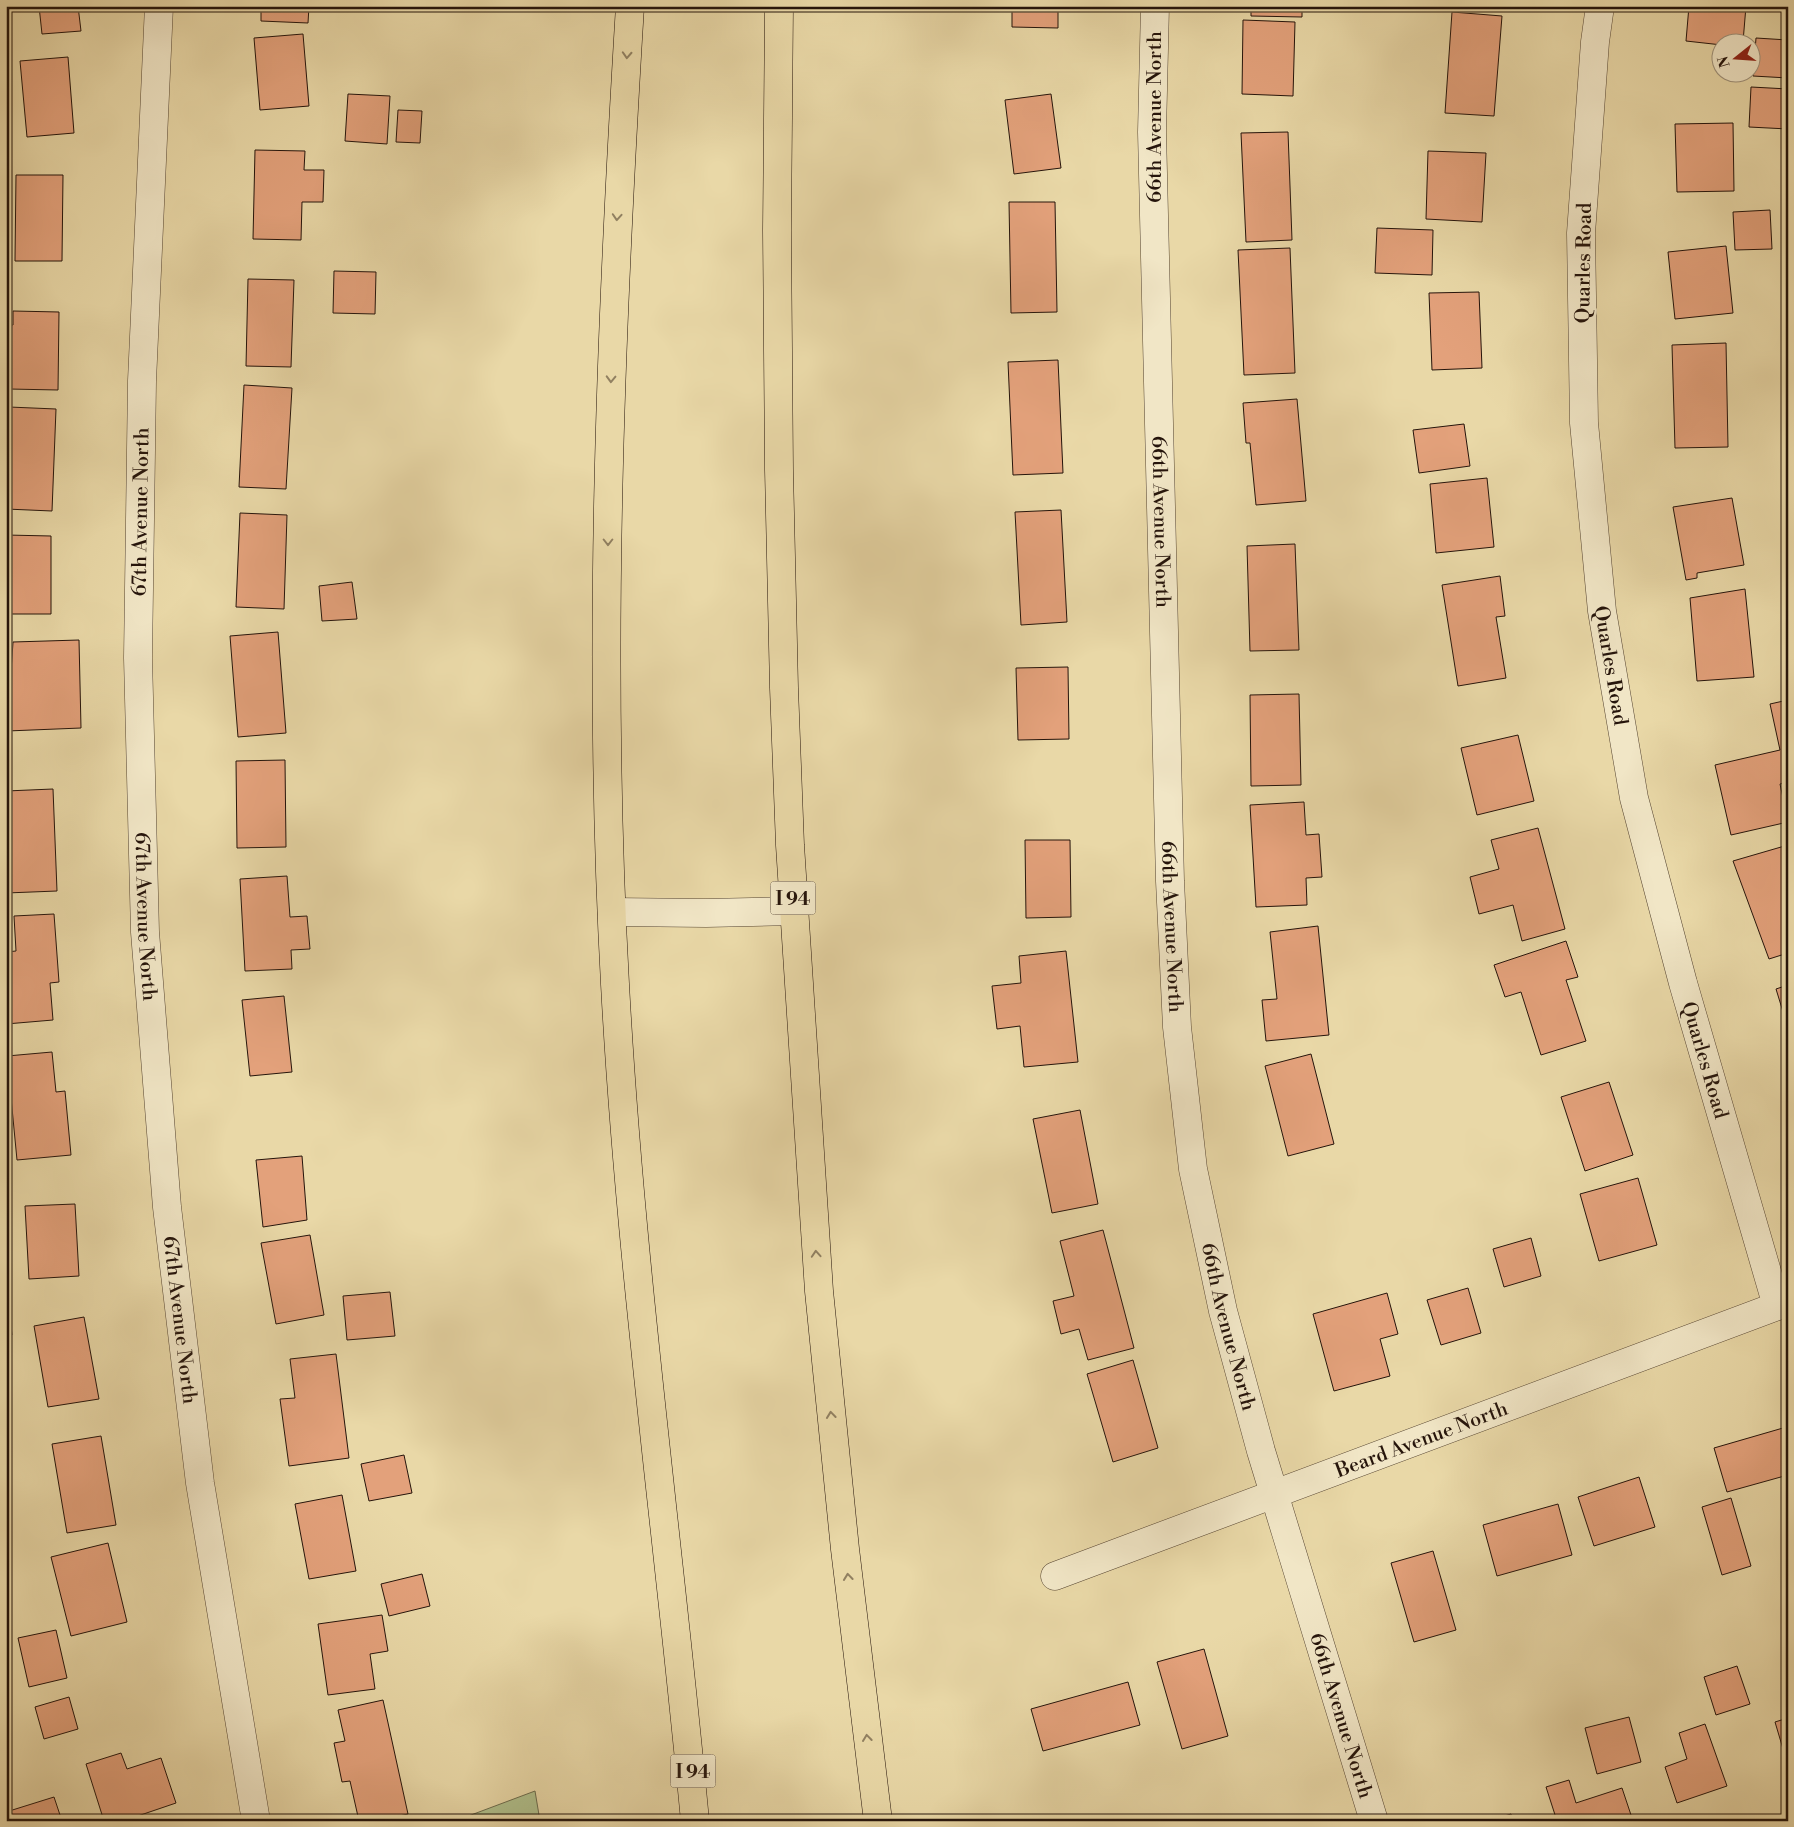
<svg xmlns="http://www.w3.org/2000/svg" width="1794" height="1827" viewBox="0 0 1794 1827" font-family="'Libre Bodoni',serif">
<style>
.green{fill:#b0c08c;stroke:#6a6a4c}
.building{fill:#e3a17b;stroke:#25140b}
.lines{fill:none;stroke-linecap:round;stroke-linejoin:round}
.minor-casing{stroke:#564532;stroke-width:29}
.highway-casing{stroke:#25140b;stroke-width:29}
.minor{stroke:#f1e6c6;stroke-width:28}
.highway{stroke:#e9d8a7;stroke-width:28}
.oneway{stroke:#918061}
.labels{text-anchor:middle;stroke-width:5;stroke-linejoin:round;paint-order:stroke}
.shield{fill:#f1e6c6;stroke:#625343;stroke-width:1}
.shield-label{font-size:19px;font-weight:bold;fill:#25140b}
.street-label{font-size:20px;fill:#25140b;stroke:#f1e6c6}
</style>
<rect width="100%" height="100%" fill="#e9d8a7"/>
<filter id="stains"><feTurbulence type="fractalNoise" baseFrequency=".004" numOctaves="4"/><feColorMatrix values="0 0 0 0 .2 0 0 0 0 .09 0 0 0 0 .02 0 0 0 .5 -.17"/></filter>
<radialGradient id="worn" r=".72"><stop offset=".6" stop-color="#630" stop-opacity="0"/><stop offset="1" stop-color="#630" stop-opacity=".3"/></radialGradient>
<path class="green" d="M535,1791l5,30h-85z"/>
<path class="building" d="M39,6h39l3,25 -39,3z
M261,6h48l-1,17 -47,-2z
M1012,6h46v22l-46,-1z
M1251,6h51v11l-51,-1z
M1689,6h57l-3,36h-21v3l-36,-4z
M1452,12l50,4 -8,100 -49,-3z
M1243,20l52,2 -2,74 -51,-2z
M303,34l6,72 -49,4 -6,-72z
M1756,38l32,2v38l-35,-2z
M68,57l6,76 -47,4 -7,-76z
M1751,87l37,2v40l-39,-2z
M348,94l42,2 -3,48 -42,-3z
M1051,94l10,74 -47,6 -9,-74z
M398,110l24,1 -2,32 -24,-1z
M1733,123l1,68 -57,1 -2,-68z
M1288,132l4,108 -46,2 -5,-109z
M255,150l50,1 -1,19h20l-1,32h-21l-1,38 -48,-1z
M1428,151l58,2 -4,69 -56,-3z
M16,175h47l-1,86h-47z
M1009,202h46l2,110 -46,1z
M1770,210l2,39 -37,1 -2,-38z
M1377,228l56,2 -1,45 -57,-2z
M1726,246l7,67 -58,6 -7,-67z
M1290,248l5,125 -51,2 -6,-125z
M334,271l42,1 -1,42 -42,-1z
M248,279l46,1 -3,87 -45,-1z
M1479,292l3,76 -50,2 -3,-77z
M13,311l46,1 -1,78 -49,-1 1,-28h-4v-36h7z
M1726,343l2,104 -53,1 -3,-103z
M1058,360l5,113 -50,2 -5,-113z
M244,385l48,3 -6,101 -47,-2z
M1297,399l9,102 -50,4 -6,-62h-4l-3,-40z
M9,407l47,2 -4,102 -46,-2z
M1464,424l6,42 -51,7 -6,-43z
M1487,478l7,69 -58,6 -6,-69z
M1732,498l12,67 -47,8v5l-11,2 -13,-73z
M1061,510l6,112 -46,3 -6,-113z
M240,513l47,2 -3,94 -48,-2z
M6,535l45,1v78h-45z
M1295,544l4,106 -49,1 -3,-105z
M1500,576l5,40 -9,1 10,61 -48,8 -16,-101z
M352,582l5,37 -35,2 -3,-35z
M1745,589l9,88 -57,4 -7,-83z
M278,632l8,101 -48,4 -8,-101z
M79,640l2,88 -74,3 6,-89z
M1068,667l1,72 -51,1 -2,-72z
M1299,694l2,91 -50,1 -1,-91z
M1788,700v82l-8,2 8,38 -57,13 -16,-70 65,-15 -10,-46z
M1518,735l16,66 -57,14 -16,-67z
M285,760l1,87 -49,1 -1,-87z
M53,789l4,102 -51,2v-102z
M1304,802l2,33 13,-1 3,43 -16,1 1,27 -51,2 -6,-102z
M1538,828l27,101 -43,12 -9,-36 -34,9 -9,-37 29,-8 -8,-29z
M1025,840h45l1,77 -45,1z
M1788,845v108l-19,6 -36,-98z
M287,876l3,41 17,-1 3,33 -19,1 1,19 -47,2 -5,-92z
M54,914l5,68 -9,1 3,37 -47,4v-72l10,-1 -2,-35z
M1318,926l11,109 -63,6 -4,-41 15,-1 -7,-67z
M1566,941l12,36 -12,3 20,61 -45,14 -20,-63 -16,5 -11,-32z
M1066,951l12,111 -54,5 -4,-41 -23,3 -5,-43 29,-3 -2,-27z
M1788,985v43l-12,-39z
M284,996l8,76 -42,4 -8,-76z
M52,1052l4,40 9,-1 6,64 -54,5 -10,-104z
M1311,1054l23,90 -46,12 -23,-90z
M1609,1082l24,73 -48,16 -24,-74z
M1080,1110l18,94 -46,9 -19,-94z
M302,1156l5,64 -44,7 -7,-67z
M1638,1178l19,67 -58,16 -19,-67z
M75,1204l4,72 -50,3 -4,-73z
M1103,1230l31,118 -46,12 -9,-31 -18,5 -8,-33 21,-5 -14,-55z
M310,1235l14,80 -48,9 -15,-81z
M1531,1238l10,38 -37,11 -11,-38z
M1468,1288l13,45 -40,12 -14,-45z
M390,1292l5,44 -48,4 -4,-44z
M1387,1293l11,41 -18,5 10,37 -56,15 -21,-77z
M8,1298l4,37 -6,1v-37z
M84,1317l15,82 -51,8 -14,-81z
M336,1354l13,104 -60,8 -9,-67 15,-1 -5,-39z
M1133,1360l25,88 -45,14 -26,-88z
M1783,1428l5,16v31l-61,17 -13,-44z
M101,1436l15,89 -49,8 -15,-89z
M404,1455l8,38 -43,8 -8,-37z
M1639,1477l16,50 -61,19 -16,-49z
M342,1495l14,76 -47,8 -14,-75z
M1731,1498l20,68 -29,9 -20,-68z
M1558,1504l14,51 -75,21 -14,-51z
M108,1543l19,79 -56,14 -20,-79z
M1433,1551l23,79 -42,12 -23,-79z
M422,1574l8,32 -41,10 -8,-32z
M382,1615l6,36 -18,3 5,35 -47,6 -10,-71z
M56,1630l11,48 -38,9 -11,-49z
M1204,1649l24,87 -46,13 -25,-87z
M1737,1666l13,38 -34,11 -12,-38z
M1128,1682l12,43 -97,26 -12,-42z
M69,1697l9,32 -34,10 -9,-32z
M383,1700l25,114 -30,7h-19l-9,-40 -8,1 -8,-39 11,-2 -7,-31z
M1629,1717l12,45 -44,12 -12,-46z
M1788,1718v41h-2l-11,-37z
M1705,1724l22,62 -50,17 -12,-36 22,-8 -8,-26z
M121,1753l6,16 34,-11 15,45 -53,18h-19l-18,-57z
M1569,1780l7,23 46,-15 11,33h-76l-11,-34z
M54,1797l8,24h-56v-9z
M1511,1814l2,7h-25z"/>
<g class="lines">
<defs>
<g id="minor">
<path id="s1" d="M159,6l-17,375 -4,277 7,274 22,275 33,276 56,338"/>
<path id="s2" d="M1155,6l-3,126 18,749 7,146 16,142 30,142 38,140 113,370"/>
<path id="s3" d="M1600,6l-5,36 -14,191 3,190 18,188 32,187 49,185 94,323"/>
<path d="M612,912l94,1 88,-2"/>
<path id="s4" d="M1055,1576l733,-274"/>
</g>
<path id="highway" d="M630,6c-20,326 -33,652 -15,978 15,280 54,558 80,837
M779,6l-2,224 2,240 5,218 6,157 29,446 26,258 33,272"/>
</defs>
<use href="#minor" class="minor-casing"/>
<use href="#highway" class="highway-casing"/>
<use href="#minor" class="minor"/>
<use href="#highway" class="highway"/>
</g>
<defs><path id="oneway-chevron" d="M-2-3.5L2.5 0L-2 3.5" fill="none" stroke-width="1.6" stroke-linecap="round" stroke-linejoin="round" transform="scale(1.25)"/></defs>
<g class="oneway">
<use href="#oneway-chevron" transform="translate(627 55) rotate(93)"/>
<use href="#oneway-chevron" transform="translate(617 217) rotate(94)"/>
<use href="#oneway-chevron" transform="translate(611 379) rotate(92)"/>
<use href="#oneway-chevron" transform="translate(608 542) rotate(90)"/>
<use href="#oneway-chevron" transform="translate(816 1254) rotate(-94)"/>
<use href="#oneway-chevron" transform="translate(831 1415) rotate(-96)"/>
<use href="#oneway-chevron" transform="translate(848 1577) rotate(-96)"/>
<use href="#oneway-chevron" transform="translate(867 1738) rotate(-97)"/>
</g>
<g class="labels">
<g class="shield">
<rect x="770.5" y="881.5" width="45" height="33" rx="4"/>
<rect x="670.5" y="1754.5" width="45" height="33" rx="4"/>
</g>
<g class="shield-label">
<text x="793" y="905">I 94</text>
<text x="693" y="1778">I 94</text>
</g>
<g class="street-label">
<text transform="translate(1154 117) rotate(-90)" y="7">66th Avenue North</text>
<text transform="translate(1583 263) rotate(-89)" y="7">Quarles Road</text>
<text transform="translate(140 512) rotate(-89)" y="7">67th Avenue North</text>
<text dy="7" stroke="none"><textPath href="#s2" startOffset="516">66th Avenue North</textPath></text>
<text dy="7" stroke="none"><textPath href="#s3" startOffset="662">Quarles Road</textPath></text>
<text dy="7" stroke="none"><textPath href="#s1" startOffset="911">67th Avenue North</textPath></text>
<text dy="7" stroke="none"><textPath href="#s2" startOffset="921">66th Avenue North</textPath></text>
<text dy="7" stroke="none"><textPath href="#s3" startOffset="1068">Quarles Road</textPath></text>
<text dy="7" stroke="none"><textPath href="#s1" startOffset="1316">67th Avenue North</textPath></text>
<text dy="7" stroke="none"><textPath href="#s2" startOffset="1326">66th Avenue North</textPath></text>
<text dy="7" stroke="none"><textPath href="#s4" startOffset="391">Beard Avenue North</textPath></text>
<text dy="7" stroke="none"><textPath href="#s2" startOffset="1731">66th Avenue North</textPath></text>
</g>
</g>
<rect width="1794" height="1827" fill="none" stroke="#e9d8a7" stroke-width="25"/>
<rect x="8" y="8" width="1779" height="1812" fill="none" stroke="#25140b" stroke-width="2.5"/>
<rect x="12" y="12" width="1769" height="1802" fill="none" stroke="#25140b"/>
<g transform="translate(1736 58) rotate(253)"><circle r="24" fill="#f1e6c6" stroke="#9f927b"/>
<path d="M0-4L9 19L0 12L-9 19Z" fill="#8f2418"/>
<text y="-8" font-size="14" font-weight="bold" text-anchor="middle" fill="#25140b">N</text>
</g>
<rect width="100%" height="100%" filter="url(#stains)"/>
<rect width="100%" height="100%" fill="url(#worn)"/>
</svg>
